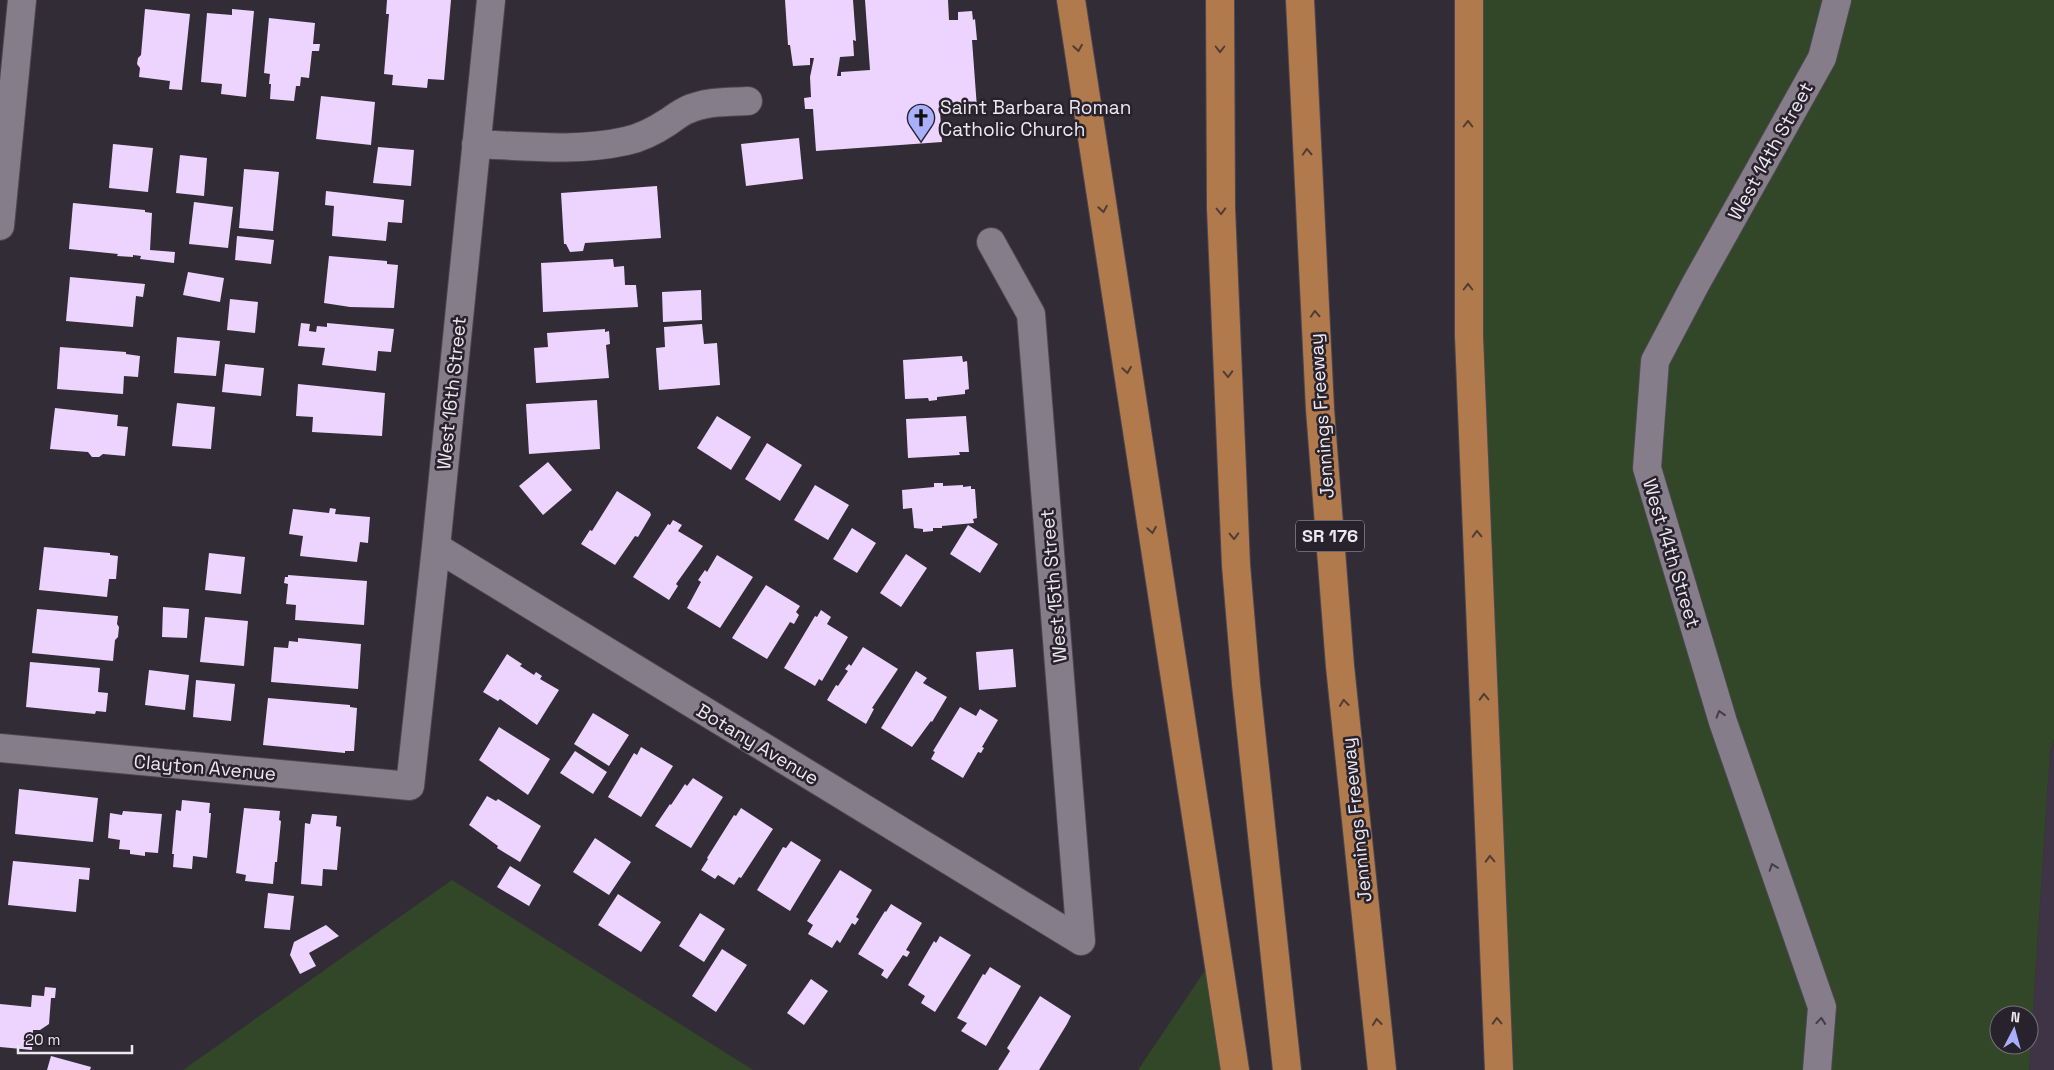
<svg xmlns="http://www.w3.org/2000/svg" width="2054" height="1070" viewBox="0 0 2054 1070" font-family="'Space Grotesk',sans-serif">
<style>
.built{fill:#3e3445}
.green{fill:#324628;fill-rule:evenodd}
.building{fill:#ecd4fe}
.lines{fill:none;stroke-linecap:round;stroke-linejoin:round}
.minor-casing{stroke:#4c4750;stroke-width:30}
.highway-casing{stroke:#4c4750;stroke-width:30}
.minor{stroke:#857d8a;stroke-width:28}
.highway{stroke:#b17a4c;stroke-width:28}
.oneway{stroke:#513c36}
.oneway2{stroke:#443d49}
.labels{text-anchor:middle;stroke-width:5;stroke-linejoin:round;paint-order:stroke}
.shield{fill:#28222d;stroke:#b1adb5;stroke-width:1}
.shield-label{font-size:18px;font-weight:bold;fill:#ece8ef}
.poi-label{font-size:19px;fill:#ece8ef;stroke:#28222d;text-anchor:start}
.street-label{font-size:19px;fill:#ece8ef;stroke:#28222d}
</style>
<rect width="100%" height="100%" fill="#322c37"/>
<path class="built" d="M2054,739v331h-25l21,-318z"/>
<path class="green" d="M1469,0h585v739l-4,13 -21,318h-530zM1999,1015h30v30h-30z
M452,880l301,190h-570z
M1216,954l19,116h-97z"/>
<path class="building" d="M387,0h64l-7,80 -16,-1 -1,9 -35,-3 1,-10 -9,-1 5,-60h-3z
M785,0h68l3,41 -3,-1 1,16 -14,1 -3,19h4v-4l29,-2 -5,-70h83l1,20h9v-8l14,-1 1,9 2,-1 2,21h-5l5,68 -37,3 2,31 -126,9 -3,-42h-8l-1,-11 7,-1 -1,-20 4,-19h-4v7l-17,1 -3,-21h-2z
M145,9l45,5 -8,76 -13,-1 1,-8 -31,-4 1,-9 -3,-4 1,-6 3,-3z
M232,9l22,2 -8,86 -25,-3 1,-10 -21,-2 6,-69 25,2z
M269,18l46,5 -2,21h7l-1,7h-7l-3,27 -8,-1 -1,9h-4l-2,15 -24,-2 1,-15h-2l1,-10 -6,-1z
M321,96l54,6 -4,43 -55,-6z
M799,138l4,41 -57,7 -5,-42z
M113,144l40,4 -5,44 -39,-4z
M378,147l36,3 -3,36 -38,-3z
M180,155l27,3 -3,38 -28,-3z
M244,169l35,3 -6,59 -34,-3z
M657,186l4,52 -76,5 -2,8 -13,1 -4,-8h-2l-3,-51z
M326,191l78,9 -2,23 -14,-1 -2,19 -54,-5 2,-30 -9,-1z
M194,202l39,5 -5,41 -39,-4z
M73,203l72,7v2l7,1 -2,37 25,2 -1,11 -34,-4 1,-3 -8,-1v2l-16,-1 1,-2 -49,-5z
M237,236l37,4 -3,24 -36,-4z
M329,256l58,5v3l11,1 -4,43 -44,-1 -26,-4z
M613,259l1,8 10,-1 1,19h11l2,22 -95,5 -2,-49z
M188,272l36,6 -4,24 -37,-7z
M70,277l75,7 -2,13 -7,-1 -3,31 -67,-6z
M701,290l1,30 -39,2 -1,-30z
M230,299l28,3 -3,31 -28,-3z
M301,323l9,1 -1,7 7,1 1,-6 10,1v-4l67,6 -3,23 -13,-1 -2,20 -54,-6 3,-17 -27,-2z
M702,324l2,20 13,-1 3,42 -61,5 -3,-42 9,-1 -1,-20z
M605,329v3l4,-1 1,13 -4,1 3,33 -73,5 -2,-35 14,-1 -1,-14z
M177,337l43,4 -4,35 -42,-3z
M60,347l66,5v2l14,2 -2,21 -14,-1 -1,18 -66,-5z
M962,356l1,6 4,-1 2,28 -4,1v4l-28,3v3l-8,1 -1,-3 -23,1 -2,-39z
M225,364l39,4 -3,28 -39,-4z
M298,384l87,9 -3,43 -70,-4 1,-15 -17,-1z
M597,400l3,49 -71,5 -3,-50z
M177,403l38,4 -4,42 -39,-3z
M55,408l63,7 -1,11 11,1 -3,29 -22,-2 -4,3h-7l-4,-5 -38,-3z
M717,416l34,21 -20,33 -34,-22z
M966,416l3,36h-10l1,3 -52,3 -2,-39z
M767,443l35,22 -22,36 -35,-22z
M548,462l24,28 -29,25 -24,-29z
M934,483h9v3l20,-1v2l8,-1v3h4l2,29 -4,1 1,4 -32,3v2h-9v3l-10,1v-3l-9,-1 -2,-20 -9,1 -1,-19 32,-3z
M815,485l34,20 -21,35 -34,-20z
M617,491l33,21 1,3 -13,22 -3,-1 -20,29 -34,-21 9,-14 2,1z
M330,508l6,1 -1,5 35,3 -2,26 -8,-1 -3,20 -57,-6 3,-20 -14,-2 4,-25 36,4z
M673,520l9,5 -4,6 25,15 -27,38 2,2 -9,14 -36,-23 35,-53 2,1z
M968,525l30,19 -18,29 -30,-19z
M852,528l24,15 -19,30 -24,-14z
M44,547l66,6v2l8,1 -2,23h-7l-2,18 -68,-7z
M209,553l36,4 -4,37 -36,-4z
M906,554l21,14 -26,39 -21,-14z
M717,555l36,22 -33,51 -33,-20 14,-26 -3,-2 7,-10 2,2z
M288,575l79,6 -3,44 -69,-5 1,-15 -10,-1 2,-20 -4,-1 1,-6h3z
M766,585l34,21 -4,6 3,3 -5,9 -4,-2 -23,37 -35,-21z
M163,607l26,2 -2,29 -25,-1z
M37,609l81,7 -1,8 2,3 -1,10 -3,3 -2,21 -81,-8z
M821,610l10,7 -4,7 21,13 -26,44 -3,-2 -4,7 -31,-18 31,-52 2,1z
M205,617l43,4 -4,45 -44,-4z
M298,638l63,6 -3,45 -87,-7 3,-35 14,1 1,-7 9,1z
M863,647l35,22 -26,39 2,1 -8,15 -39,-24 9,-15 2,1 10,-15 -3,-2 4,-5 2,2z
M1013,649l3,38 -37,3 -3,-38z
M507,654l15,10 -2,2 14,9 2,-3 6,4 -2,3 19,11 -22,35 -37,-26 -2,2 -15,-9z
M30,662l70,6 -2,24 10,1 -2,19 -10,-1 -1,3 -69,-7z
M149,670l40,5 -4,35 -40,-5z
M916,671l11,7 -4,5 24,14 -15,25 -1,-1 -19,26 -31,-19z
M196,680l39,4 -4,37 -38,-4z
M268,698l82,7v2l7,1 -3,43h-9v2l-82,-8z
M960,707l16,9 4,-7 18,11 -16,27 2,1 -3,5 -3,-1 -15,26 -32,-19 4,-7 -2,-1z
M593,713l36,22 -20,31 -35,-22z
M499,727l51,32 -22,36 -49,-35z
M641,747l32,19 -32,51 -33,-20 26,-44 3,2z
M575,751l32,21 -14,22 -33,-21z
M693,778l30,19 -32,51 -36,-22 15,-22 1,1 14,-21 2,2z
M19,789l79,9 -5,44 -78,-8z
M487,796l9,5 2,-2 43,27 -21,36 -23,-14 1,-2 -29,-21z
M182,800l28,3 -1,10h2l-4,45 -14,-2 -1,13 -19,-2 1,-13h-2l4,-44 5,1z
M244,808l36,3 -1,9 2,1 -4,41h-2l-2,22 -28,-3 1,-6 -10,-2z
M741,808l32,21 -32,49 -2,-1 -5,8 -16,-10 -3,4 -14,-9 7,-11 -1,-1 27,-43 2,1z
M123,811l39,3 -4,39 -13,-1v4l-15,-2v-4l-11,-1 1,-9 -12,-2 2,-25 12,2z
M312,814l25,2 -1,10 5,1 -4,43 -14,-1 -1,17 -21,-2 4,-61 5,1z
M595,838l36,24 -22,33 -36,-23z
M791,841l30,19 -31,51 -33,-21 26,-43 3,1z
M13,861l77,7 -1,12 -10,-1 -3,33 -68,-7z
M510,866l31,19 -12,21 -32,-19z
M840,870l32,20 -16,27 3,2 -4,6 -3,-2 -12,20 -3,-3 -5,8 -24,-14 5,-9 -6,-4z
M268,893l26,3 -4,34 -26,-2z
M618,894l43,28 -20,30 -43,-27z
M891,904l31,19 -16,27 4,2 -3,5 -4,-2 -16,24 -6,-4 3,-5 -26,-16 27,-43 1,1z
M700,913l25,16 -21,33 -25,-16z
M326,925l13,11 -30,17 7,13 -16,8 -10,-19 4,-13z
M940,936l31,19 -36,57 -14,-9 4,-7 -17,-11 26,-44 2,2z
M722,949l25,16 -31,47 -24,-16z
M990,967l31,19 -35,60 -25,-15 6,-8 -10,-5 26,-44 2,1z
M811,979l17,12 -24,34 -17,-12z
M45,987l11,1 -1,10h-4l-2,26 -9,6h-7l-1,20 -32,-3v-43l31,3 1,-12 12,1z
M1040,996l31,20 -4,8 -28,46h-41l12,-19 -3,-3z
M51,1056l40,11 -1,3h-43z"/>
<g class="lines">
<defs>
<path id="minor" d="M476,144c49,2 102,8 150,-3 14,-3 30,-11 42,-19 6,-4 12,-9 19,-12 19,-9 41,-8 61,-9
M0,226l22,-226
M991,242l40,72 50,627
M436,547l645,394
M0,748l410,38 26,-239 55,-547
M1817,1070l5,-63 -99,-285 -76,-254 8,-107 40,-76 127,-227 15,-58"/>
<path id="highway" d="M1071,0l164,1070
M1220,0l1,208 15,357 10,119 41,386
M1300,0l20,409 20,257 42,404
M1469,0v336l30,734"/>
</defs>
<use href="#minor" class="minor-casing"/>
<use href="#highway" class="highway-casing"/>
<use href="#minor" class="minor"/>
<use href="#highway" class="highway"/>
</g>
<defs><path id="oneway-chevron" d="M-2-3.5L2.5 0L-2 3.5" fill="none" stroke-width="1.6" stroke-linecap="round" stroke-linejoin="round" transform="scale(1.25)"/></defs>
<g class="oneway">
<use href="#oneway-chevron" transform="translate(1078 48) rotate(81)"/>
<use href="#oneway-chevron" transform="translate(1220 49) rotate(90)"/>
<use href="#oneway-chevron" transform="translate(1468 124) rotate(-90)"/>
<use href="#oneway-chevron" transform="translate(1307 152) rotate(-93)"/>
<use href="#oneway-chevron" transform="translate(1103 209) rotate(81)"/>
<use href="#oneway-chevron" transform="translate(1221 211) rotate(88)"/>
<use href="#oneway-chevron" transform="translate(1468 287) rotate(-90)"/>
<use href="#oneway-chevron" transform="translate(1315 314) rotate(-93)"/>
<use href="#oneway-chevron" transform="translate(1127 370) rotate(81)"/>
<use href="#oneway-chevron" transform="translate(1228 374) rotate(88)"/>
<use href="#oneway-chevron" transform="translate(1152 530) rotate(81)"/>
<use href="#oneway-chevron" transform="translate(1477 534) rotate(-92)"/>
<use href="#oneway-chevron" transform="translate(1234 536) rotate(88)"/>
<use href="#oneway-chevron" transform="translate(1484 697) rotate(-92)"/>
<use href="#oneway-chevron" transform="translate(1344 703) rotate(-96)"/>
<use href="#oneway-chevron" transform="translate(1490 859) rotate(-92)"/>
<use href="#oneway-chevron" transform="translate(1497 1021) rotate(-92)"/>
<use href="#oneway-chevron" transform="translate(1377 1022) rotate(-96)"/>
</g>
<g class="oneway2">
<use href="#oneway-chevron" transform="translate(1720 714) rotate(-107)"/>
<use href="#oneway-chevron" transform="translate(1773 867) rotate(-109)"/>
<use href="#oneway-chevron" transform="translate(1821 1021) rotate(-85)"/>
</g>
<defs>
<symbol id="church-pin" viewBox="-11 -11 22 30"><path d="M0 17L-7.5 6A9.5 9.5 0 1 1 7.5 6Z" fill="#a8b0fc" stroke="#28222d"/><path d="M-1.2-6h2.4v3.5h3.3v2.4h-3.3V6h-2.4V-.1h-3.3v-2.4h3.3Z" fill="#111"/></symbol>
</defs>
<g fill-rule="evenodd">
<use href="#church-pin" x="905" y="102" width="32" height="43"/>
</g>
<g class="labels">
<rect class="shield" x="1296" y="520.5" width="68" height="31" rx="4"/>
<g class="shield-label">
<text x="1330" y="542">SR 176</text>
</g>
<g class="poi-label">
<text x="940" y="114">Saint Barbara Roman<tspan x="940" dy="22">Catholic Church</tspan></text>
</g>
<g class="street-label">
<text transform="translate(1770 151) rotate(-61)" y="7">West 14th Street</text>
<text transform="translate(451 393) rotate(-84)" y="7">West 16th Street</text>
<text transform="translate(1321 416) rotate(-94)" y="7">Jennings Freeway</text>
<text transform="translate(1672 553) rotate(73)" y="7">West 14th Street</text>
<text transform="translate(1053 586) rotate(-95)" y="7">West 15th Street</text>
<text transform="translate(758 744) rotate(31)" y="7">Botany Avenue</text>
<text transform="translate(205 767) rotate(5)" y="7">Clayton Avenue</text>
<text transform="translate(1356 820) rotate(-96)" y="7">Jennings Freeway</text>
</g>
</g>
<g transform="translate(2014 1030) rotate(6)"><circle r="24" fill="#28222d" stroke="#76717b"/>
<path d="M0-4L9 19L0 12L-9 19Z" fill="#a8b0fc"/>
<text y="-8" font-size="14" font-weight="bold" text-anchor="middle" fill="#ece8ef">N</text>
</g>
<path d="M18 1045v8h114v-8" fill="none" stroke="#ece8ef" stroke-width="2.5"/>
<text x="25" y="1045" font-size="15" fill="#ece8ef" stroke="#28222d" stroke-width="4" paint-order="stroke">20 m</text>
</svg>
